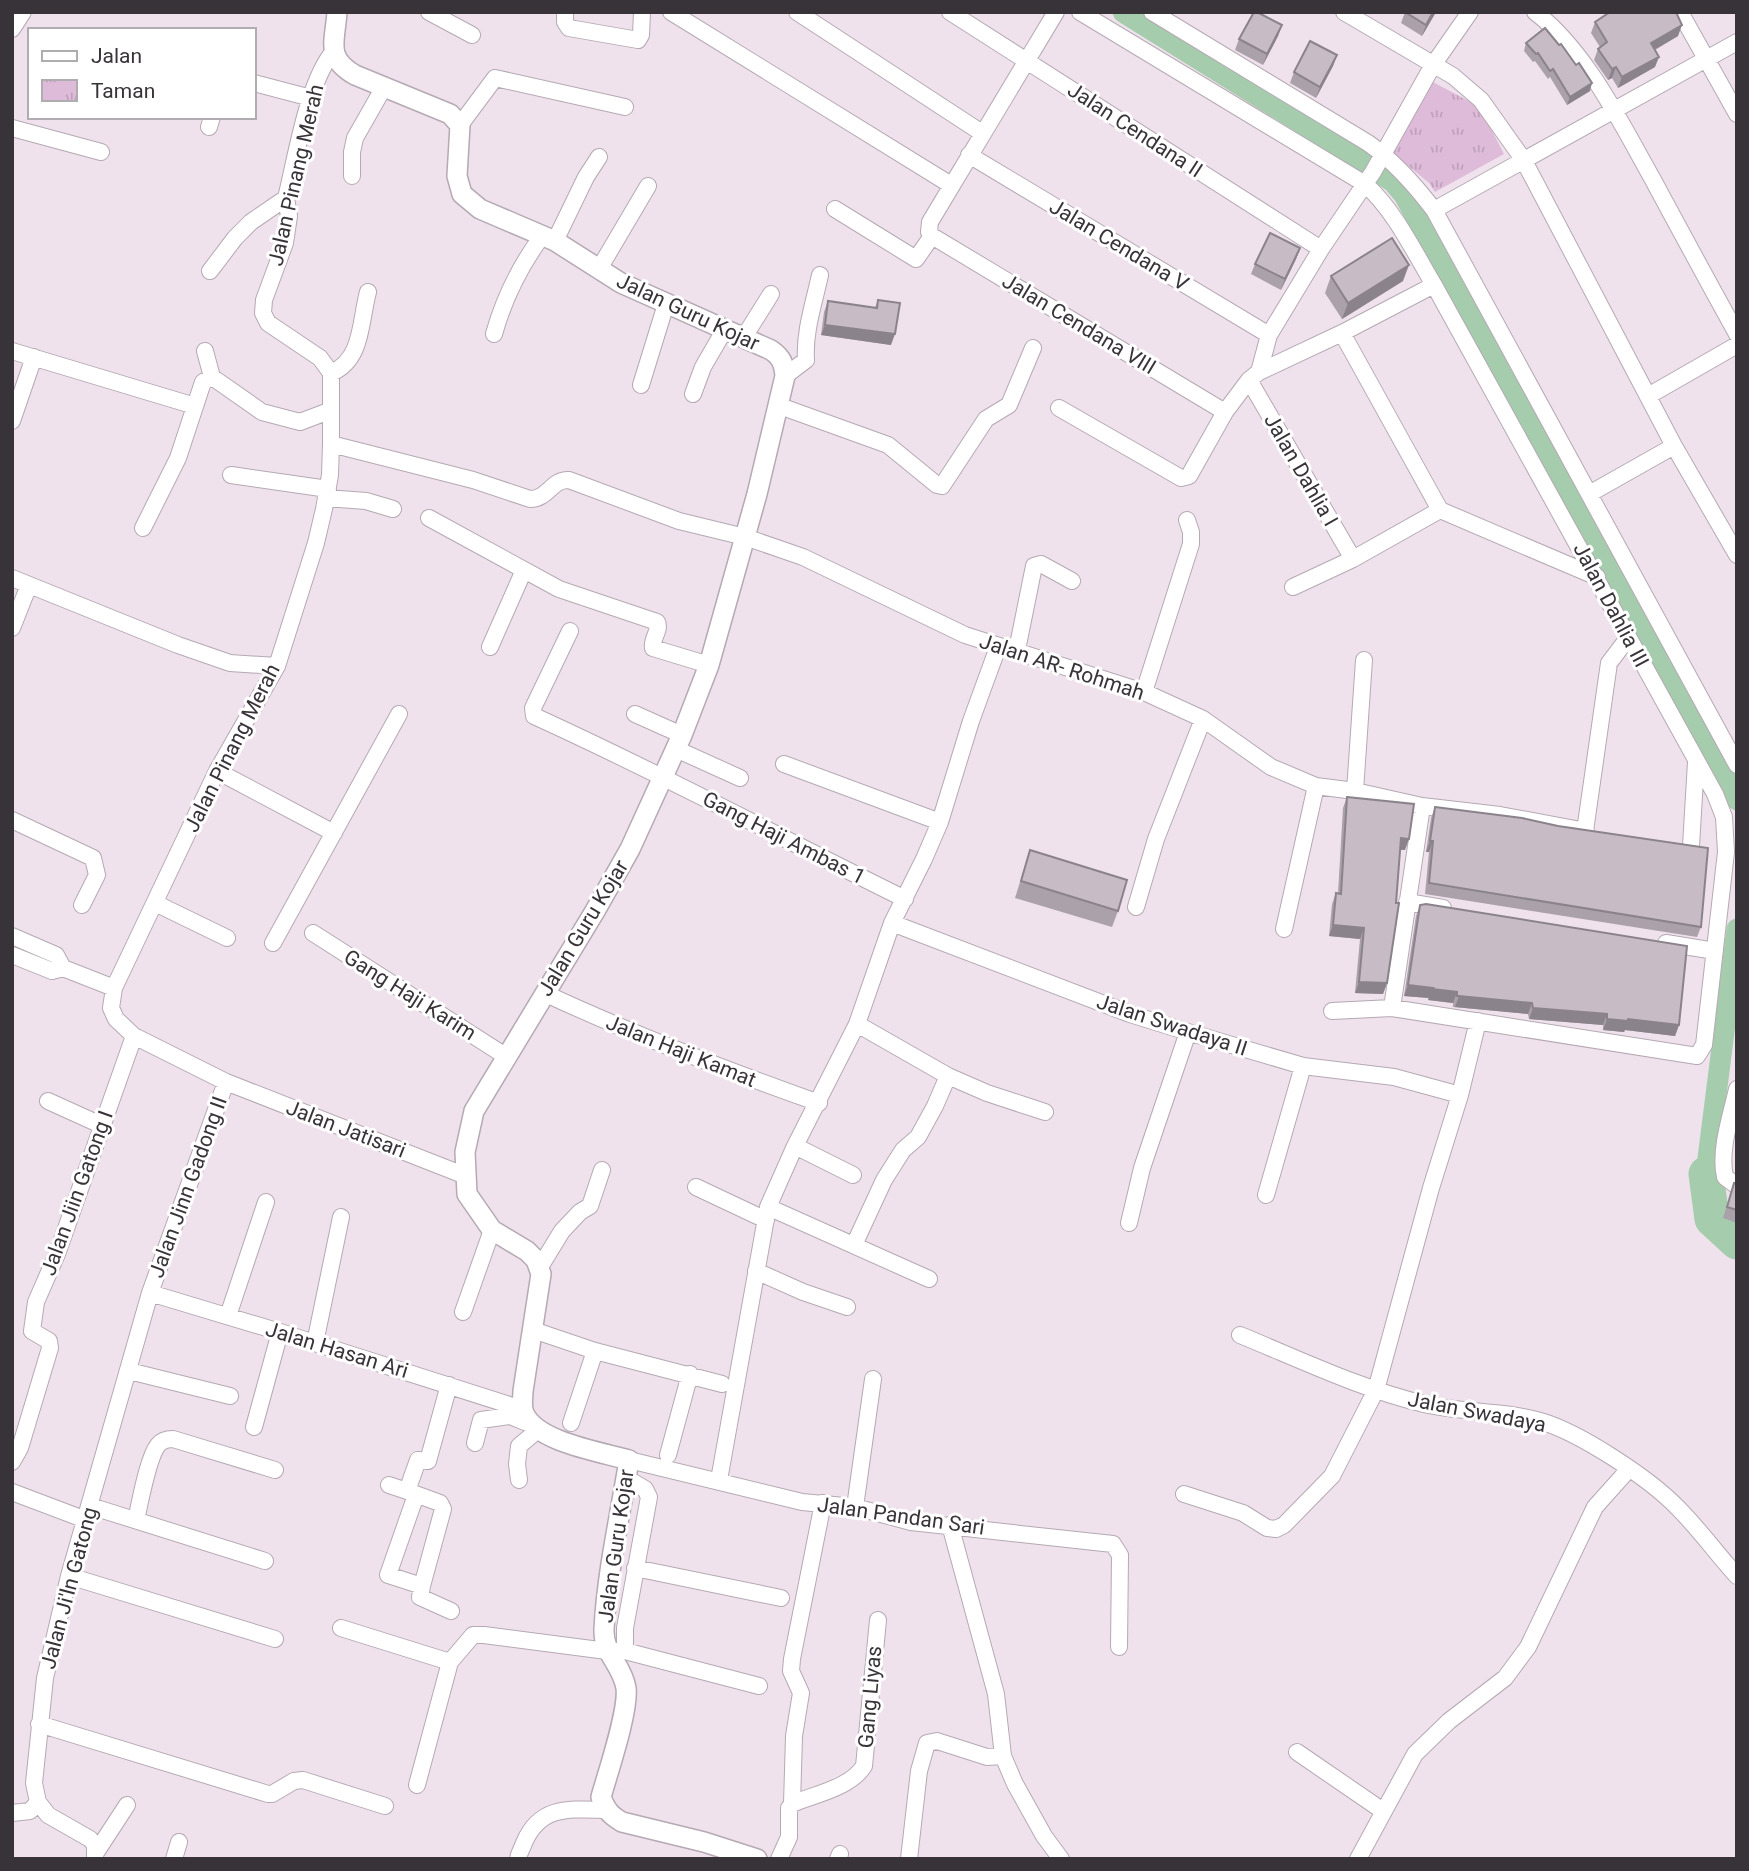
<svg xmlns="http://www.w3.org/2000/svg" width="1749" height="1871" viewBox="0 0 1749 1871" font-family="Roboto,sans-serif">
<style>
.park{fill:url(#park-tufts)}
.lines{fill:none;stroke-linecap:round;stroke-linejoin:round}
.canal{stroke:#a5ccad;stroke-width:21}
.river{stroke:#a5ccad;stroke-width:35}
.minor-casing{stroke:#b5a9b3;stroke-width:18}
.tertiary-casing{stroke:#b5a9b3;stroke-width:22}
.minor{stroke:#fff;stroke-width:16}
.tertiary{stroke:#fff;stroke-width:19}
.wall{fill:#aba1aa}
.shaded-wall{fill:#8b838b}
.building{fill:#c7bbc6;stroke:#8b838b;stroke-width:2}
.labels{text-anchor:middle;stroke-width:6;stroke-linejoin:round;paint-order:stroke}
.street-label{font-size:21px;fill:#383338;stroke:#fff}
</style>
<defs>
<pattern id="park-tufts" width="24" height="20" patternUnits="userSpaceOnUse" patternTransform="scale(1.75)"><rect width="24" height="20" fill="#debbd9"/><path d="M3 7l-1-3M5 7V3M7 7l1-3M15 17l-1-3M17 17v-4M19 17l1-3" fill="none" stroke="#bfa1bb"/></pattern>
</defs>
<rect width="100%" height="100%" fill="#efe2ed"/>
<path class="park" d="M1431,81l49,26 24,47 -69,38 -6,-9 -41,-34z"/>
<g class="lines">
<path class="canal" d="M1123,12l239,149 31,21 11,13 333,605
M1706,1174l31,-245"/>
<path class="river" d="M1706,1174l6,45 25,23"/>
<defs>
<path id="minor" d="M429,12l43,23
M565,12v10l4,6 69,12 3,-5 1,-23
M671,12l280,173
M797,12l185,121
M950,12l371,237
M1080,12l285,172c30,27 48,66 69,101l281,509 9,23 2,35 -22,193 -7,11 -305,-48 -60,3
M1152,12l216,131c26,18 47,42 66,67l303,555
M1344,12l109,64 28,24 42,59 151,287 63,109
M1535,12c51,39 86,111 117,166 28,52 56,104 85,156
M1680,12l57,102
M12,29l11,-17
M334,51c-26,29 -38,107 -48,147l3,18 -4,27 -21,57 -1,13 5,10 52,35 11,15v71l-1,31 -6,34 -8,34 -39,123 -60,105 -103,217 -3,20 5,11 18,17 92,46 240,94
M254,83l57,15
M460,125l35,-47 130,29
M209,127l3,-10
M12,128l89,24
M969,155l300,180
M352,176v-24l3,-14 29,-51
M835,209l81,50 16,-23
M1434,210l303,-168
M932,236l293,176
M932,236l-3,-4 1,-10 126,-210
M555,241l31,-64 13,-20
M599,269l49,-83
M210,271l25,-33 16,-16 35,-24
M1342,333l98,177
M494,334c10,-36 26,-68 48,-98
M744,337l27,-43
M12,351l183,55
M205,351l7,26 50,35 38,10 29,-11
M1259,372l83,-39 92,-48
M331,373c32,-13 29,-52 37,-81
M785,376l21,-16c-2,-28 8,-57 14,-85
M1249,380l104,179
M641,385l25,-81
M693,394l10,-27 22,-38
M1648,396l89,-51
M777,405l111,40 49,40 5,1 44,-67 23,-14 24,-57
M1059,408l122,70 8,-2 36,-64 24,-32 10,-8 10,-37 52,-86 52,-77 60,-107 37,-53
M12,421l22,-64
M331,444l142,36 57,19c18,0 22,-20 39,-19l110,41 66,16 58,20 162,78 179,57 59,27 68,48 45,19 39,5 67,15 78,9 86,16
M231,475l97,14
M1589,494l85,-48
M326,498l40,3 27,8
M1440,510l157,67
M429,518l130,71 98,33c4,8 -6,17 -4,26l56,17
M143,528l35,-70 25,-76 9,-5
M12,578l166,67 52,18 47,3
M1293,587l60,-28 87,-49
M12,628l17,-43
M570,631l-37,77 1,8c126,57 247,122 371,183
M490,647l34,-77
M1017,650l17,-84 7,-2 31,17
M1144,692l47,-148v-12l-4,-12
M635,714l47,21
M676,749l64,29
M784,764l156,58
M217,771l117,62
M1355,791l9,-131
M12,820l81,38 4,17 -15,30
M1585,831l24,-168 19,-25
M1691,846l5,-84
M1407,902l36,6
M155,903l72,35
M1136,907l20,-68 47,-120
M892,923l238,91 58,18 115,34 91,11 66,18
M1284,929l32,-143
M313,933l194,124
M12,936l44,19 7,13 -11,3 -40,-16
M273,943l126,-229
M1666,943l49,8
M63,968l51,20
M544,993c90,42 182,77 275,110
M1392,1008l30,-202
M948,1076l39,17 58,19
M1737,1089c-6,27 -18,61 -12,88l12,9
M48,1101l53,24
M795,1146l58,29
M696,1187l70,33
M1266,1195l37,-129
M768,1207l161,72
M1129,1223l13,-55 46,-136
M854,1245l30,-65 19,-30 15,-13 17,-31 13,-30 -91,-52
M540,1267l22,-36 18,-19 10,-6 12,-36
M756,1271l47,21 44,15
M150,1293l130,39 242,77
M463,1312l29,-82
M228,1316l38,-114
M533,1330l62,21 127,33
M1240,1335c61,25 121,54 184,69 38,9 78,6 116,17 39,11 109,57 138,87 21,21 39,46 59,68
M315,1343l26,-126
M129,1371l101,25
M571,1423l24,-72
M254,1427l26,-95
M475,1443l6,-23 29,-4 15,6
M668,1455l22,-81
M629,1460l173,42 53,5 56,15 202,22 7,11 -1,92
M12,1462l8,-14 30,-100 -1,-7 -17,-10 4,-29 21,-48 77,-218
M519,1480l-2,-16 2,-18 20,-17
M719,1480l49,-273 27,-61 62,-122 35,-101 32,-64 16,-37 31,-101 27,-74
M389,1485l18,6
M12,1492l74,28
M1184,1494l59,19 24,15 9,1 8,-4 48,-49 44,-86 55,-202 29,-93 18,-74
M416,1495l-28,80 34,11 21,-77 -3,-6 -33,-12 11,-31 10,1 21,-76
M90,1506l175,55
M855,1507l18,-128
M136,1520c4,-17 12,-63 22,-75 4,-5 9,-6 15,-6l102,31
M950,1525l46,169 7,62 12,28 29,52 17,23
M635,1568l146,30
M69,1576l206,63
M422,1586l-2,11 31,14
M341,1628l109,34
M625,1651v-23l24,-131 -4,-8 -19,-11
M39,1724l229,70h4l22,-13 9,-1 82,26
M1297,1752l86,59
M417,1785l33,-123 23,-27h11l123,16h18l134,35
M792,1804l2,-68 7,-43 -10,-22 1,-12 31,-156
M12,1813l18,-2 8,-9
M97,1851l30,-46
M95,1859v-14l-5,-6 -42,-24 -10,-13 -4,-19 11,-105 24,-102 81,-283 76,-211
M174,1859l5,-17
M518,1859c1,-7 4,-10 6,-16 16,-38 46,-34 81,-33
M779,1859l10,-22v-29l3,-4c23,-10 58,-16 72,-38l14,-146
M838,1859l2,-5
M909,1859l10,-88 8,-28 10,-2 50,16 16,-1
M1358,1859l57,-105 34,-33 56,-43 23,-31 67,-140 34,-38"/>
<path id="tertiary" d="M337,12c-2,30 -12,46 18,63l95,39 10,11 -3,51 5,18 18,15 75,32 66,42 150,67c10,7 13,13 14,26l-28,118 -48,171 -27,70 -52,114 -35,62 -121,200 -9,41 2,42 25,36 35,21 9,9 5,14 -18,117c0,7 -2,15 1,22 12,29 77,39 105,47 -9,56 -22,112 -25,169 -1,25 18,35 22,59 3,22 -18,84 -25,109 5,13 9,18 21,25l82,20 53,17"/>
</defs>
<use href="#minor" class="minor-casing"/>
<use href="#tertiary" class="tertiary-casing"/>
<use href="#minor" class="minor"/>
<use href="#tertiary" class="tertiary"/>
</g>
<path class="wall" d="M1405,12h31l-14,24 -21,-13z
M1595,22l83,14 -23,14v17l-37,21 -6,-10 -4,2 -14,-20 4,-11 2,-2 -9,-14z
M1282,25l-4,11 -15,29 -28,-15 4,-11z
M1526,43l50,22 14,26 -23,14 -17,-28 -2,2 -13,-18 -2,1 -9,-11z
M1337,55l-4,11 -17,32 -26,-15 4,-11z
M1300,248l-4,11 -15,31 -30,-16 4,-10z
M1331,276l72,5 -61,38 -17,-26z
M878,300l13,45 -70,-10 3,-23 4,-11 47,7z
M1347,797l58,53h-5l-13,133 -4,11 -28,-1 5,-54 -31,-3 3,-32 4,-11h2l5,-85z
M1435,807l266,120 -4,10 -272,-43 4,-42h-3l5,-34z
M1030,850l88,61 -6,16 -97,-29z
M1420,905l259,120 -4,11 -50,-6 -1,2 -21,-2v-5l-74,-6 -1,-5 -75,-7v-4l-25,-3 1,-2 -25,-2 12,-80z
M1734,1183l3,1v39l-14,-5z"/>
<path class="shaded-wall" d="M1433,12h3l-14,24 4,-11z
M1282,25l-4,11 -15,29 4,-11z
M1682,25l-4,11 -31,18 4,-11z
M1337,55l-4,11 -17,32 4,-11z
M1659,57l-4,10 -37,21 4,-11z
M1616,67l-4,11 -4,2 4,-11z
M1592,83l-2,8 -23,14 3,-8z
M1300,248l-4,11 -15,31 4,-11z
M1409,265l-6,16 -61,38 6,-16z
M825,325l70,9 -4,11 -70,-10z
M1401,838l8,1 -4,11 -8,-1z
M1430,841h3l-4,11h-3z
M1333,925l31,3 -4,11 -31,-3z
M1359,982l28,1 -4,11 -28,-1z
M1408,985l25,3 -4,10 -25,-2z
M1432,989l25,3 -4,11 -25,-3z
M1459,996l73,7 -4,11 -73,-7z
M1533,1008l74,6 -4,11 -74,-6z
M1607,1019h21l51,6 -4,11 -50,-6 -1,2 -21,-2z"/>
<path class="building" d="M1254,12h3l25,13 -15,29 -28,-15z
M1405,12h28l-7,13z
M1610,12h66l6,13 -31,18 8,14 -37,20 -6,-10 -4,2 -14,-20 9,-7 -12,-20z
M1545,28l14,17 2,-1 15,21 3,-2 13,20 -22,14 -17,-28 -3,2 -12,-18 -2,1 -10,-11z
M1310,41l27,14 -17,32 -26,-15z
M1270,233l30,15 -15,31 -30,-15z
M1392,238l17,27 -61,38 -17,-27z
M878,300l22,3 -5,31 -70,-9 3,-24 49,7z
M1347,797l67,7 -5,35 -8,-1 -5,65h3l-12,80 -28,-1 5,-54 -31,-3 3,-32 5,1z
M1435,807l87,11 36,8 150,22 -7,79 -272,-44 4,-42h-3z
M1030,850l97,30 -9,31 -97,-30z
M1426,904l261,42 -8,79 -51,-6v2l-21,-2v-5l-74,-6 -1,-5 -73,-7h-2v-4l-25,-3 1,-1 -25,-3 12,-80z
M1734,1183l3,1v26l-10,-3z"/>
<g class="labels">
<g class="street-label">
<text transform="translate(1135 130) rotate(33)" y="7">Jalan Cendana II</text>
<text transform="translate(296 175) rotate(-77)" y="7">Jalan Pinang Merah</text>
<text transform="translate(1119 245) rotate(31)" y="7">Jalan Cendana V</text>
<text transform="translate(688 312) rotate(25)" y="7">Jalan Guru Kojar</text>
<text transform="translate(1079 324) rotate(31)" y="7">Jalan Cendana VIII</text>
<text transform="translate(1301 470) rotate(60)" y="7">Jalan Dahlia I</text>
<text transform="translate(1611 605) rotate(62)" y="7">Jalan Dahlia III</text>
<text transform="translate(1062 667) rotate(18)" y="7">Jalan AR- Rohmah</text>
<text transform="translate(232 748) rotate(-63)" y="7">Jalan Pinang Merah</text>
<text transform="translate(784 838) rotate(27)" y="7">Gang Haji Ambas 1</text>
<text transform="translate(583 928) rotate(-59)" y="7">Jalan Guru Kojar</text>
<text transform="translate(410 995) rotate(32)" y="7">Gang Haji Karim</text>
<text transform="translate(1172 1025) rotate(18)" y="7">Jalan Swadaya II</text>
<text transform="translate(681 1051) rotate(22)" y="7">Jalan Haji Kamat</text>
<text transform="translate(346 1129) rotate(21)" y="7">Jalan Jatisari</text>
<text transform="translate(188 1187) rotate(-70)" y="7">Jalan Jinn Gadong II</text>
<text transform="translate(77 1193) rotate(-70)" y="7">Jalan Jiin Gatong I</text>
<text transform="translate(337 1350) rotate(17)" y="7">Jalan Hasan Ari</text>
<text transform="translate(1477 1412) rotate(11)" y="7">Jalan Swadaya</text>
<text transform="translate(901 1516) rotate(8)" y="7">Jalan Pandan Sari</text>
<text transform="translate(616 1546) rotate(-82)" y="7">Jalan Guru Kojar</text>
<text transform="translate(69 1588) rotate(-75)" y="7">Jalan Ji'ln Gatong</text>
<text transform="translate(870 1697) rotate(-85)" y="7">Gang Liyas</text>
</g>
</g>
<rect width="1749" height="1871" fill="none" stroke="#383338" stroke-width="28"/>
<rect x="28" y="28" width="228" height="91" fill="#ffffff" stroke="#afadaf" stroke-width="2"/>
<rect x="42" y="51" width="35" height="10" fill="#ffffff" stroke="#afadaf" stroke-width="2"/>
<text x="91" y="63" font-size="21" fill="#383338">Jalan</text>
<rect x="42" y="80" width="35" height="21" fill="url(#park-tufts)" stroke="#afadaf" stroke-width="2"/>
<text x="91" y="98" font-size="21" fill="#383338">Taman</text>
</svg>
